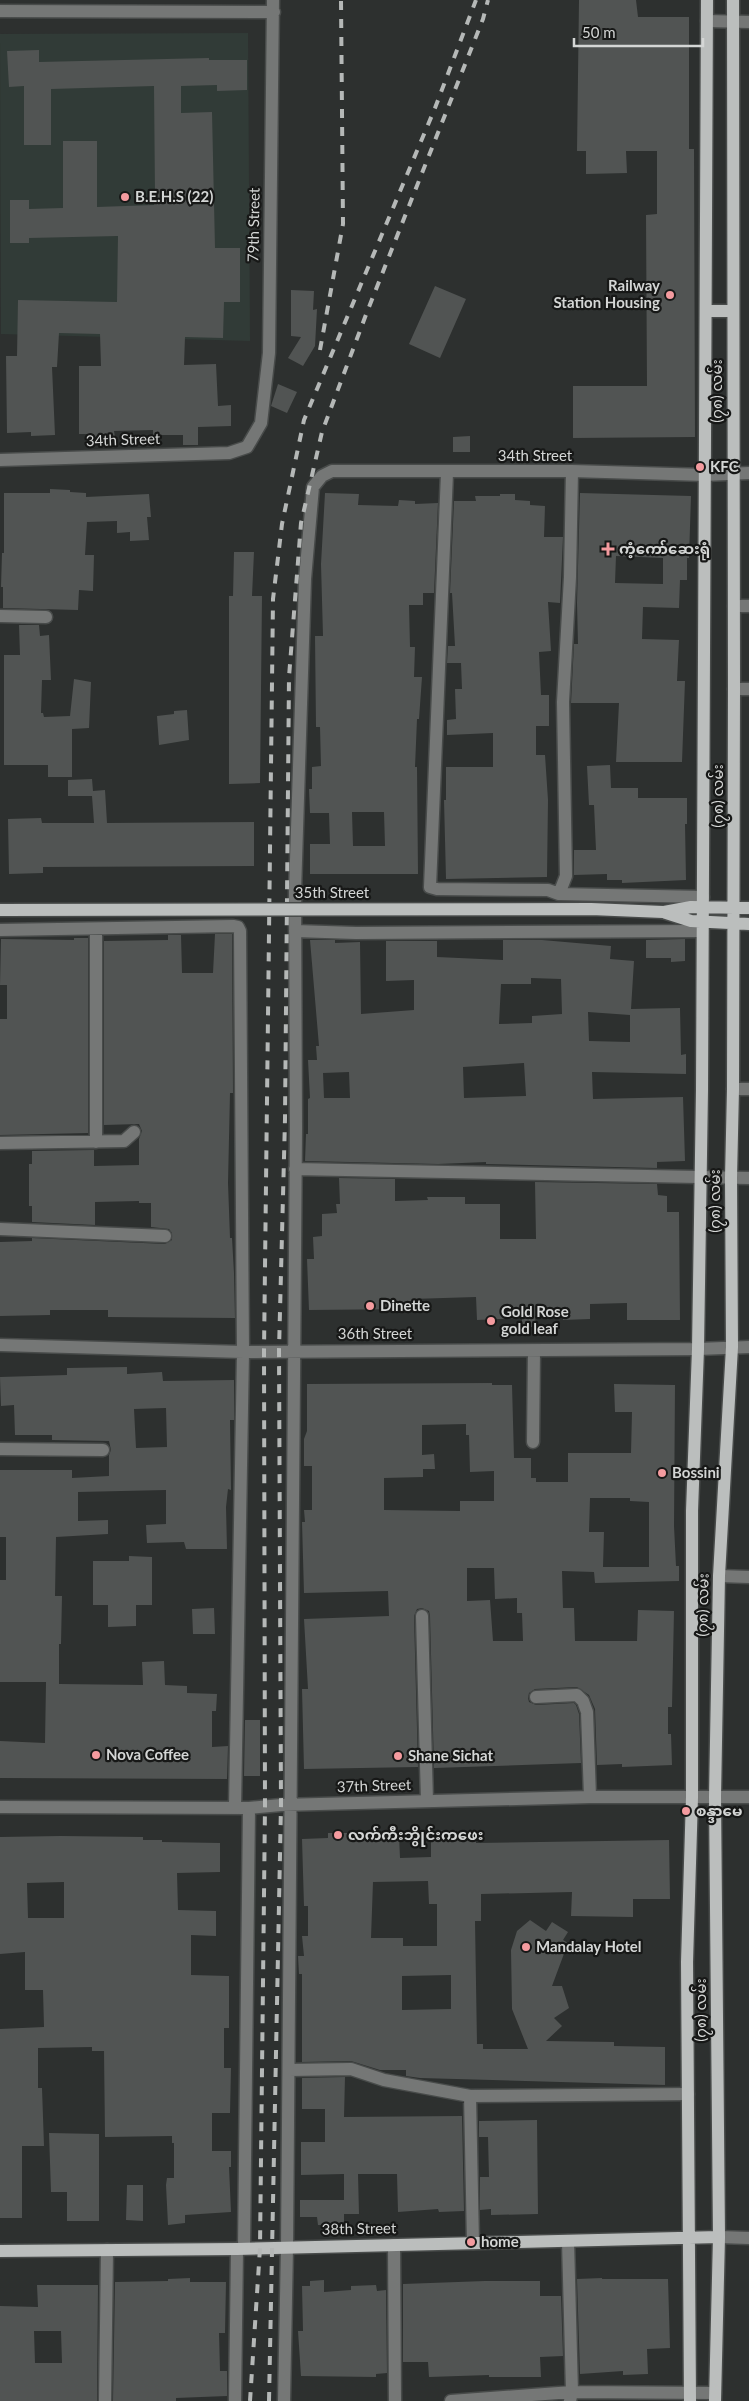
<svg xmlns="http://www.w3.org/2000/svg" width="749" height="2401" viewBox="0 0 749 2401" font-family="Lato,'Noto Sans Myanmar',sans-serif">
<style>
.built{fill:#313b37}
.building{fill:#515453;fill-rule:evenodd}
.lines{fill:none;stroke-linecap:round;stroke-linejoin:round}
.minor-casing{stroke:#484b4a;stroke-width:15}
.major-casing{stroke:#484b4a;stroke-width:15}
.minor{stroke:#757776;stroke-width:12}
.major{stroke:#bbbebd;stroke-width:12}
.rail{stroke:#b5b8b7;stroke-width:4;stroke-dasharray:9 9;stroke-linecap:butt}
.major-bridge-casing{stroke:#484b4a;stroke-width:15;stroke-linecap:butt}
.major-bridge{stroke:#bbbebd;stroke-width:12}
.poi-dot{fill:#f49b9f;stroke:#171817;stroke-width:2}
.labels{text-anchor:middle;stroke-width:4.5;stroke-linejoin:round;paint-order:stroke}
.poi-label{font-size:15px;font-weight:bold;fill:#d4d6d5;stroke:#171817;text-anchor:start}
.street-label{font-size:15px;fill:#d4d6d5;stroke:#171817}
</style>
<rect width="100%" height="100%" fill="#2d302f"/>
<path class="built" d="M248,33l2,308 -249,-7 -1,-300z"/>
<path class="building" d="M579,0h57l2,17h51v132h5l1,288 -122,1v-52h74l-1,-171 11,-1v-63h-31l1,22 -41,1v-23h-9z
M39,50v12l170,-4v2h38v30l-30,1v-6l-36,1v27l31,-1 3,136h25v54h-16l-1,36 -38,-1 -1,28 32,-1 2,42 13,-1v21l-33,1v18h-15v-10h-30v-5l-39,1 1,6h-22v-3h-14v-68h22l-1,-32 -41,-1 -2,34h-5l3,68 -24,1v-4l-24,1 -1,-77h11l1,-56 99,2 1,-66 -89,2v5h-19v-43h19v9l34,-1v-67h34v66l57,-2 1,-10 -1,-109 -103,3v56h-27v-59l-15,1 -2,-36z
M435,286l31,13 -26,59 -31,-14z
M291,290l23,1 -1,19 4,-1 -2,37 -12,20 -15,-8 13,-21 -10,-1z
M278,384l19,8 -10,21 -16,-7z
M470,436v16h-17v-15z
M50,489l20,1v2l16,1v4l63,-3 2,23h-4l2,23 -19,1v-9l-13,1v-12l-30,1 -2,33h9l-1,36 -14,-1 -1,20 -75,-2v-21h-2l1,-34h2v-60h46z
M325,493l34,1 -1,11 40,1 1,-6 16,1v3l23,-1 -4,90h-11v12h-14l1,42h5l-1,30h8l-3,42h-2l-2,48h2l1,107h-108v-30h20l-1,-31h-19l-1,-24h3v-22l9,-1 -1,-39h-4l-1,-91h8l-2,-72zM352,812h32l1,34h-32z
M580,493l111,3 -2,62h-2v22h-7l-1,28 -36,-1 -1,32 37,1 -2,41h8l-3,81h-66l3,-59h-48l3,-59h4l-1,-41zM616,556l47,2v26l-48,-1z
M500,494h15v6l15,1v4l15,1 -1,31h19l-3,66 -12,-1 3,49 -12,1 2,43h8v31h-13v29h9l3,45 -1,77 -101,2 -2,-79h2v-33h47v-34l-46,2v-15l9,-1 -1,-30h7l-1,-26h-14l1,-17h7l-3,-53h-2l4,-92h22l-1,-5h25z
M234,552h20l-2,44h10l-2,187 -31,1v-188h4z
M19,625h20l1,11 9,-1 2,45h-9l-1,33h2l1,4 26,-1 4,-37 17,3 -2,46 -17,1v48h-24v-12h-44v-110h16z
M187,710l2,30 -30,5 -2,-29 17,-2v-3z
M610,765l1,23h27v10h49v26h-2l1,56 -64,3v-3h-15v-6l-33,1v-25h22l-2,-45h-5l-2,-39z
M92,779l1,12 12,-1 2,33 147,-1v44l-211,1v6l-34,1 -1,-55 33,-1 1,5h52l-2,-27h-24v-16z
M215,934h17l1,159h-3l-2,90 2,55h2l2,35 1,45 -127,-1v-7h-58v5l-50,1v-74l32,-1v-3l133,6 7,-4v-7l-3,-4 -18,-2v-24h-12v-2l-44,1v23l-63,-3v-16h-3v-42h3v-13l62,-1v16l45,-1v-26l3,-8 -3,-7 -35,1v-184l64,-1v-5h13l1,38h31z
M74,938h14v195l-88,2v-116h7v-34h-7l1,-46 73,1z
M685,939v22l-14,1v-4h-25v-18z
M310,940h25v3l25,-1 1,72 53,-4v-30l-28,1v-40h51v16l66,3v-20h39l69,6 -1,13 24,2 -3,48 49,-1 1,47 5,-1v20l-94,-2 1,27 90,-2 2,64 -28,1v6l-171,-4v-2l-48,2 -133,-3 1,-27h2v-35l2,-1 -2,-38h9l-1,-14h3zM531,978l30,1 1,35 -30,2v7l-33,1 2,-40h30zM588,1012l42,3v27l-41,-1zM524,1063l2,33 -62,2 -1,-31zM349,1072l1,26h-26l-1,-25z
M339,1178l56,1v22l33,-1 -1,-3h38v7h35v35h36l-1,-57 122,2 1,11 9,1v16h12l1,108h-53v-17l-37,1v15l-27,1v-5l-28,1 1,11h-14v-9l-45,2 -1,-23 -64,2 1,10 -104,1 -2,-51h7l-1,-22 9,-1v-22l15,-1 -1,-9h4z
M127,1367v7l35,-2 1,9 71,-1v40h-4l1,70 -3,-1 -2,18 1,42h-41l-2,-7 -37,1 -1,-18 20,-1v-34l-88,2v29l30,-1v14l-52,3 -1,59h7l-1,48h-2v40l84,1 -1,-23 22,-1 1,24 22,1v7l30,1 -1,17h-4v36l16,-1 -1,33 -227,-1v-37l45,2 1,-61h-46v-102h6v-43h-6v-67h72v8l37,-2v-21l2,-5 -2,-9 -57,-1v-5h-37l-1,-30 -13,1 -1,-29 67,-2v-7zM166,1408l1,39 -31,1 -2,-39z
M492,1383v2h20l2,73h17v20h5v4h32v-29h63l1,-41h-17l-1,-28 61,1 -1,141 2,40h3v15l-84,2 -1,-11 -32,-1 1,37h11l1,33h62l1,-31 36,1 -2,96h-4v27h3l1,31 -50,2v-3l-25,1 -2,-56 -6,-14 -12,-8 -42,2 -6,4 -1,5 1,4 7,3 38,-2 2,2 3,9 2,49 -147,5 -4,-152 -1,-5 -7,-3 -5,1 -3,7 4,151 -114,2 -2,-80h6l-4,-70 85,-3 -1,-25 -84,2 -2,-71h3l-1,-12h8v-44h-8v-27l3,-8v-47zM466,1424v11h3l1,37 24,-1v30h-34v10l-76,-1v-32l39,-1v-8h12l-1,-15 -12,1v-30zM590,1498h40v3l19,1v65h-46l1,-35h-15zM467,1568h27l1,31 22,-1v15h5l1,28h-30l-3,-41 -23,1z
M129,1556l23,1v48h-16v21l-28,1v-22h-15v-44h36z
M214,1608l1,26h-22l-1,-25z
M245,1720h15v56h-16z
M456,1830v8h20v5l193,-3 1,59h-37v18l-62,-1 1,-24 -91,2v27h-6l2,123h6v5h45l-16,-40 -1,-59 6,-19 13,-11 16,11 6,-9 16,10 -5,8 5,3 -16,43h10l7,22 -15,10 8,8 -16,15 68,1v4l51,1v38l-245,-7 -14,-2v-6h-26l-29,-9 -49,1v-88h-3l-1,-18h6l-2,-20h6v-30h-4l-2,-67 26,-1v-5h19v2h52l1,23 31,-1v-26zM428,1881l1,23h8v42h-34v-8h-32l2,-56zM451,1975v34l-49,1v-34z
M61,1836l82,1v3h19v2l58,1v29l-43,1 1,37 38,1v25l-25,-1v40l38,1v52h-5v40h7l-1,45h-18v38h19v16h-2l2,45 -46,3v8l-17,2 -2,-40 1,-7h7v-35h-2v-7l-67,1 -1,-86h-12v-4l-54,1v40h4l2,58h-22v72h-22v-189l44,-2 -1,-37h-18v-38l-25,2v-117zM64,1882v36h-36l-1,-35z
M345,2077l-1,40 118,-1 2,95 -25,1 -1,-3 -40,3 -1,-38h-39l1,40h-15v11h-26l-1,-8h-17v-17h44v-26l-43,1v-33h24v-33h-23v-31z
M537,2120l1,94 -47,1v-6l-11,1v-33h9l-1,-40h-9v-16z
M49,2133l50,1v87h-32v-29h-16z
M127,2185h16v36l-17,-1z
M190,2278v4h36l-1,51h-6l1,38h7v25l-51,2v3h-63l2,-119 53,-1v-2z
M602,2278v1h66l2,69 -23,1 1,25 -25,1v-4l-43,3 -3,-95z
M324,2280v12l27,-2v-4l25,-1 1,6 9,-1 1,83 -11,1v3l-75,-1 -3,-45h5l-1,-45h8v-5z
M485,2281h55v15h21l2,60 -23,1 1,20h-52v-2l-60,2 -1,-15h-25v-78z
M37,2285h61l-1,116h-97v-95l38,1zM34,2331h27l1,32h-27z"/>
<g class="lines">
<defs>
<path id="minor" d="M0,11l274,1
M707,21l42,1
M0,460l229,-7 18,-6 14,-24 8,-70 4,-353
M447,473l-17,414 7,2 111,1 11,4 7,-18 -3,-174 7,-125 2,-106
M734,606h15
M0,616l46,1
M734,689h15
M559,894l144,3
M0,930l233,-4 5,1 2,4 3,421 -8,455
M96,930v212
M295,931l61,2 345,-2
M733,1089h16
M0,1143l124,-2 10,-9
M295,1169l454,9
M0,1229l165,7
M0,1345l243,7 455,-3 51,-2
M533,1442l1,-91
M0,1449l103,1
M719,1576l30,1
M422,1616l5,185
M536,1697l41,-2 6,6 4,11 3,85
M0,1807l249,1 32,-3 309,-8h159
M289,2070l62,-1 33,11 86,16 218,-2
M470,2096l3,147
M719,2237l30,1
M568,2241l4,151 -2,9
M394,2245l1,156
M244,2248l5,-440
M105,2401l2,-151
M235,2401l2,-152
M284,2401l3,-154 9,-1119 -1,-236 10,-313 8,-92 9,-11 10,-5h240l133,4 44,-2
M451,2401l121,-9 143,1"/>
<path id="major" d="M706,311h27
M663,912l28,9 58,3
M664,912l27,-5 58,1
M0,2251l237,-2 482,-12
M690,2401l-3,-439 5,-165v-286l6,-162 4,-259 5,-1090
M715,2401l4,-164 -4,-440 4,-221 13,-229 -1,-169 2,-89 1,-400 -1,-689"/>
</defs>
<use href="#minor" class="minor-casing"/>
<use href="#major" class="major-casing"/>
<use href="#minor" class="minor"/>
<use href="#major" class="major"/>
<path class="rail" d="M320,350l23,-126 -2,-224
M250,2401l10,-153 5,-442 -1,-455 9,-752 9,-75 22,-104 131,-312 41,-108
M269,2401l12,-596 -2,-455 6,-231 4,-442 12,-154 21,-91 45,-120 116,-293 5,-19"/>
<defs>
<path id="major-bridge" d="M0,910l591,-1 72,3"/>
</defs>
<use href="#major-bridge" class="major-bridge-casing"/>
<use href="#major-bridge" class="major-bridge"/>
</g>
<g class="poi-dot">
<circle cx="125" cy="197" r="5"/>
<circle cx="670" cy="295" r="5"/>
<circle cx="700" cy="467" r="5"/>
<path d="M605.5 541.5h5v5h5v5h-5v5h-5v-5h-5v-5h5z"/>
<circle cx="370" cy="1306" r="5"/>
<circle cx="491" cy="1321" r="5"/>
<circle cx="662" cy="1473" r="5"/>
<circle cx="96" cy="1755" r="5"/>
<circle cx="398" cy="1756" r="5"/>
<circle cx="686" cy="1811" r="5"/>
<circle cx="338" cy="1835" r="5"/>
<circle cx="526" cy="1947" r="5"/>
<circle cx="471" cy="2242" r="5"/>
</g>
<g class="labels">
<g class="poi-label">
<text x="135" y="202">B.E.H.S (22)</text>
<text x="660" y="291" text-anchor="end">Railway<tspan x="660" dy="17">Station Housing</tspan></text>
<text x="710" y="472">KFC</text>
<text x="619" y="554">ကံ့ကော်ဆေးရုံ</text>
<text x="380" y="1311">Dinette</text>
<text x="501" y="1317">Gold Rose<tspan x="501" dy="17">gold leaf</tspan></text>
<text x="672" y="1478">Bossini</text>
<text x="106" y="1760">Nova Coffee</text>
<text x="408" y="1761">Shane Sichat</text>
<text x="696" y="1816">စန္ဒာမေ</text>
<text x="348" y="1840">လက်ကီးဘွိုင်းကဖေး</text>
<text x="536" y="1952">Mandalay Hotel</text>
<text x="481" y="2247">home</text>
</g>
<g class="street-label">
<text transform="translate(254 225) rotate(-89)" y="5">79th Street</text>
<text transform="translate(717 391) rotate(-90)" y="5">(၇၈) လမ်း</text>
<text transform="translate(123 440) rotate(-2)" y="5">34th Street</text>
<text x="535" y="461">34th Street</text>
<text transform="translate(718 796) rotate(-90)" y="5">(၇၈) လမ်း</text>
<text x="332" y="898">35th Street</text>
<text transform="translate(715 1201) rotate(-90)" y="5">(၇၈) လမ်း</text>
<text x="375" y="1339">36th Street</text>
<text transform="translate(703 1605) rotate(-89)" y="5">(၇၈) လမ်း</text>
<text transform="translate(374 1786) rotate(-2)" y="5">37th Street</text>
<text transform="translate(701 2010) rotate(-90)" y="5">(၇၈) လမ်း</text>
<text transform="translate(359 2229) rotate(-1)" y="5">38th Street</text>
</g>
</g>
<path d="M574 38v8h129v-8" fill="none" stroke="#d4d6d5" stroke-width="2.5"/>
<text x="582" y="38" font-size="15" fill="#d4d6d5" stroke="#171817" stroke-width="4" paint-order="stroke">50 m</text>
</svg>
